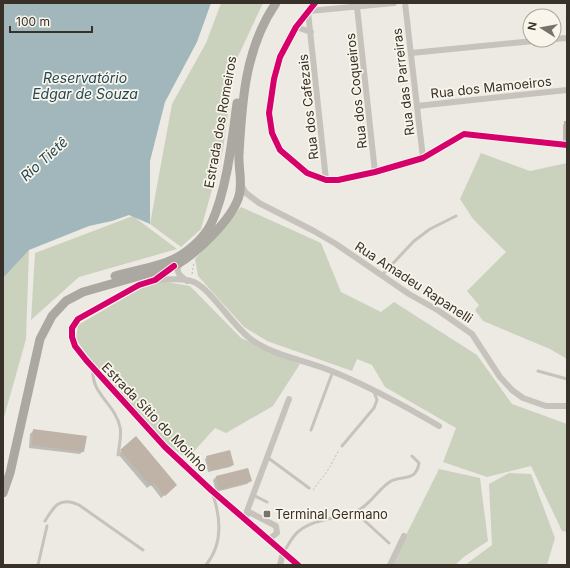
<svg xmlns="http://www.w3.org/2000/svg" width="570" height="568" viewBox="0 0 570 568" font-family="Inter,sans-serif">
<style>
.green{fill:#cad2be}
.water{fill:#a1b7bc}
.shadow{fill:#0003}
.building{fill:#bfb2a6}
.lines{fill:none;stroke-linecap:round;stroke-linejoin:round}
.path{stroke:#bfbbb4;stroke-width:1;stroke-dasharray:2 2;stroke-linecap:butt}
.service{stroke:#c6c3bc;stroke-width:3}
.minor{stroke:#c6c3bc;stroke-width:6}
.tertiary{stroke:#c6c3bc;stroke-width:7}
.primary{stroke:#aba7a1;stroke-width:9}
.cycleway-casing{stroke:#f9f5eb;stroke-width:8}
.cycleway{stroke:#d6006c;stroke-width:6}
.poi-dot{fill:#77726b;stroke:#f9f5eb;stroke-width:1.5}
.labels{text-anchor:middle;stroke-width:3.5;stroke-linejoin:round;paint-order:stroke}
.street-label{font-size:13px;fill:#37312a;stroke:#f9f5eb}
.poi-label{font-size:13px;fill:#37312a;stroke:#f9f5eb;text-anchor:start}
.water-label{font-size:14px;font-style:italic;fill:#234856;stroke:#f9f5eb}
</style>
<rect width="100%" height="100%" fill="#edeae3"/>
<path class="green" d="M221,3h42l-28,60 -12,87 -22,79 -20,18 -31,-23 22,-120 34,-61z
M481,153l49,18 37,-8v196l-17,-10 -67,-28 -8,-11 4,-5 -12,-14 39,-39 -33,-33 -13,-20z
M241,207l80,36 20,49 40,20 13,-10 83,53 35,49 55,20v108l-5,-1 -31,-65 -44,11 -44,-15 13,-34 -71,-41 -13,-22 -15,-6 -5,12 -85,-30 -23,-14 -46,-51 -3,-17z
M133,216l44,33 -98,28 -48,43 4,-67z
M29,250l-3,89 -23,82v-147z
M155,280l35,6 51,52 59,26 -27,42 -47,27 -11,-5 -28,31 -21,-16 -77,-85 -13,-19 2,-14z
M439,469l41,9 8,63 -23,15 -10,9h-64z
M509,473l22,1 24,64 -8,27h-82l27,-20 -3,-61z"/>
<path class="water" d="M5,3h206l-14,39 -32,60 -15,59v63l-21,-9 -17,6 -23,5 -60,24 -26,28v-271z"/>
<path class="shadow" d="M565,122h2v20h-4v-17z
M33,431l50,20 -3,3 -51,-6 1,-14z
M121,451l52,37 -12,10 -10,-13 -4,3 -29,-34z
M207,457l26,8 -3,2 -22,5 -3,-13z
M248,469l3,12 -4,3 -31,8 -3,-12 3,-3z"/>
<path class="building" d="M564,121h3v20h-2z
M33,429l54,7 -3,16 -52,-7z
M136,436l41,49 -12,11 -11,-13 -3,3 -31,-36z
M230,450l4,15 -24,6 -4,-15z
M248,468l4,13 -33,9 -3,-14z"/>
<g class="lines">
<path class="path" d="M192,274l2,-12
M313,490l15,-20 11,-20"/>
<path class="service" d="M382,275l32,-34 16,-12 26,-13
M93,368c-3,26 22,35 27,59 2,9 -1,19 -2,28
M538,371l29,8
M311,430l22,-59
M342,446l32,-38 3,-8 -3,-8
M267,457l42,31
M253,495l14,7
M355,512l34,31
M45,521c9,-15 15,-25 34,-16l64,45
M283,553c5,-7 9,-17 16,-22 16,-13 40,-12 58,-20 14,-7 21,-22 34,-30 12,-6 25,1 28,-18l-7,-7
M38,565l9,-39
M206,565c17,-21 15,-48 6,-73"/>
<path class="minor" d="M405,3l18,155
M357,7l18,165
M309,11l85,-8
M308,12l18,168
M296,27l15,5
M554,39l13,-1
M411,53l133,-13
M417,106l150,-16
M241,185l5,8 13,10 55,28 22,13 73,50 30,17 33,23 28,43 12,13 11,8 23,8h21
M179,264c-4,8 1,12 8,17
M169,270l-14,10 -16,5 -61,34c-13,14 -2,29 8,41l79,87 46,43 87,75
M155,280c11,0 28,-3 39,2 18,8 39,45 58,58 24,17 55,20 82,32 36,15 71,34 105,54
M247,511l29,15 1,7 -9,7
M246,521l1,-10 42,-112
M280,565l3,-12
M390,565l14,-29"/>
<path class="tertiary" d="M315,3l-19,24 -16,30 -6,22 -5,34 3,20 8,17 27,23 19,7h12l37,-8 48,-14 41,-24 103,11"/>
<path class="primary" d="M115,276c19,-6 41,-8 59,-17 14,-7 29,-20 37,-35 16,-34 21,-84 26,-121
M3,493l7,-20 30,-134 12,-23 14,-15 17,-9 91,-26c21,-11 58,-46 65,-70 4,-14 -1,-28 0,-42 3,-53 6,-106 37,-151"/>
<defs>
<path id="cycleway" d="M315,3l-19,24 -16,30 -6,22 -5,34 3,20 8,17 27,23 19,7h12l37,-8 48,-14 41,-24 103,11
M174,266l-19,14 -16,5 -61,34 -6,9v9l3,9 11,14 79,87 46,43 87,75"/>
</defs>
<use href="#cycleway" class="cycleway-casing"/>
<use href="#cycleway" class="cycleway"/>
</g>
<rect class="poi-dot" x="263" y="510" width="8" height="8" rx="2"/>
<g class="labels">
<g class="street-label">
<text transform="translate(403 82) rotate(-97)" y="5">Rua das Parreiras</text>
<text transform="translate(491 87) rotate(-6)" y="5">Rua dos Mamoeiros</text>
<text transform="translate(356 91) rotate(-96)" y="5">Rua dos Coqueiros</text>
<text transform="translate(308 107) rotate(-96)" y="5">Rua dos Cafezais</text>
<text transform="translate(220 122) rotate(-80)" y="5">Estrada dos Romeiros</text>
<text transform="translate(414 282) rotate(33)" y="5">Rua Amadeu Rapanelli</text>
<text transform="translate(155 417) rotate(46)" y="5">Estrada Sítio do Moinho</text>
</g>
<g class="poi-label">
<text x="275" y="519">Terminal Germano</text>
</g>
<g class="water-label">
<text x="85" y="83">Reservatório<tspan x="85" dy="16">Edgar de Souza</tspan></text>
<text transform="translate(44 159) rotate(-42)" y="5">Rio Tietê</text>
</g>
</g>
<rect width="570" height="568" fill="none" stroke="#37312a" stroke-width="8"/>
<g transform="translate(542 28) rotate(281)"><circle r="19" fill="#f9f5eb" stroke="#aba79e"/>
<path d="M0-3L7 15L0 10L-7 15Z" fill="#77726b"/>
<text y="-6" font-size="11" font-weight="bold" text-anchor="middle" fill="#37312a">N</text>
</g>
<path d="M10 26v6h82v-6" fill="none" stroke="#37312a" stroke-width="2"/>
<text x="16" y="26" font-size="12" fill="#37312a" stroke="#f9f5eb" stroke-width="3" paint-order="stroke">100 m</text>
</svg>
